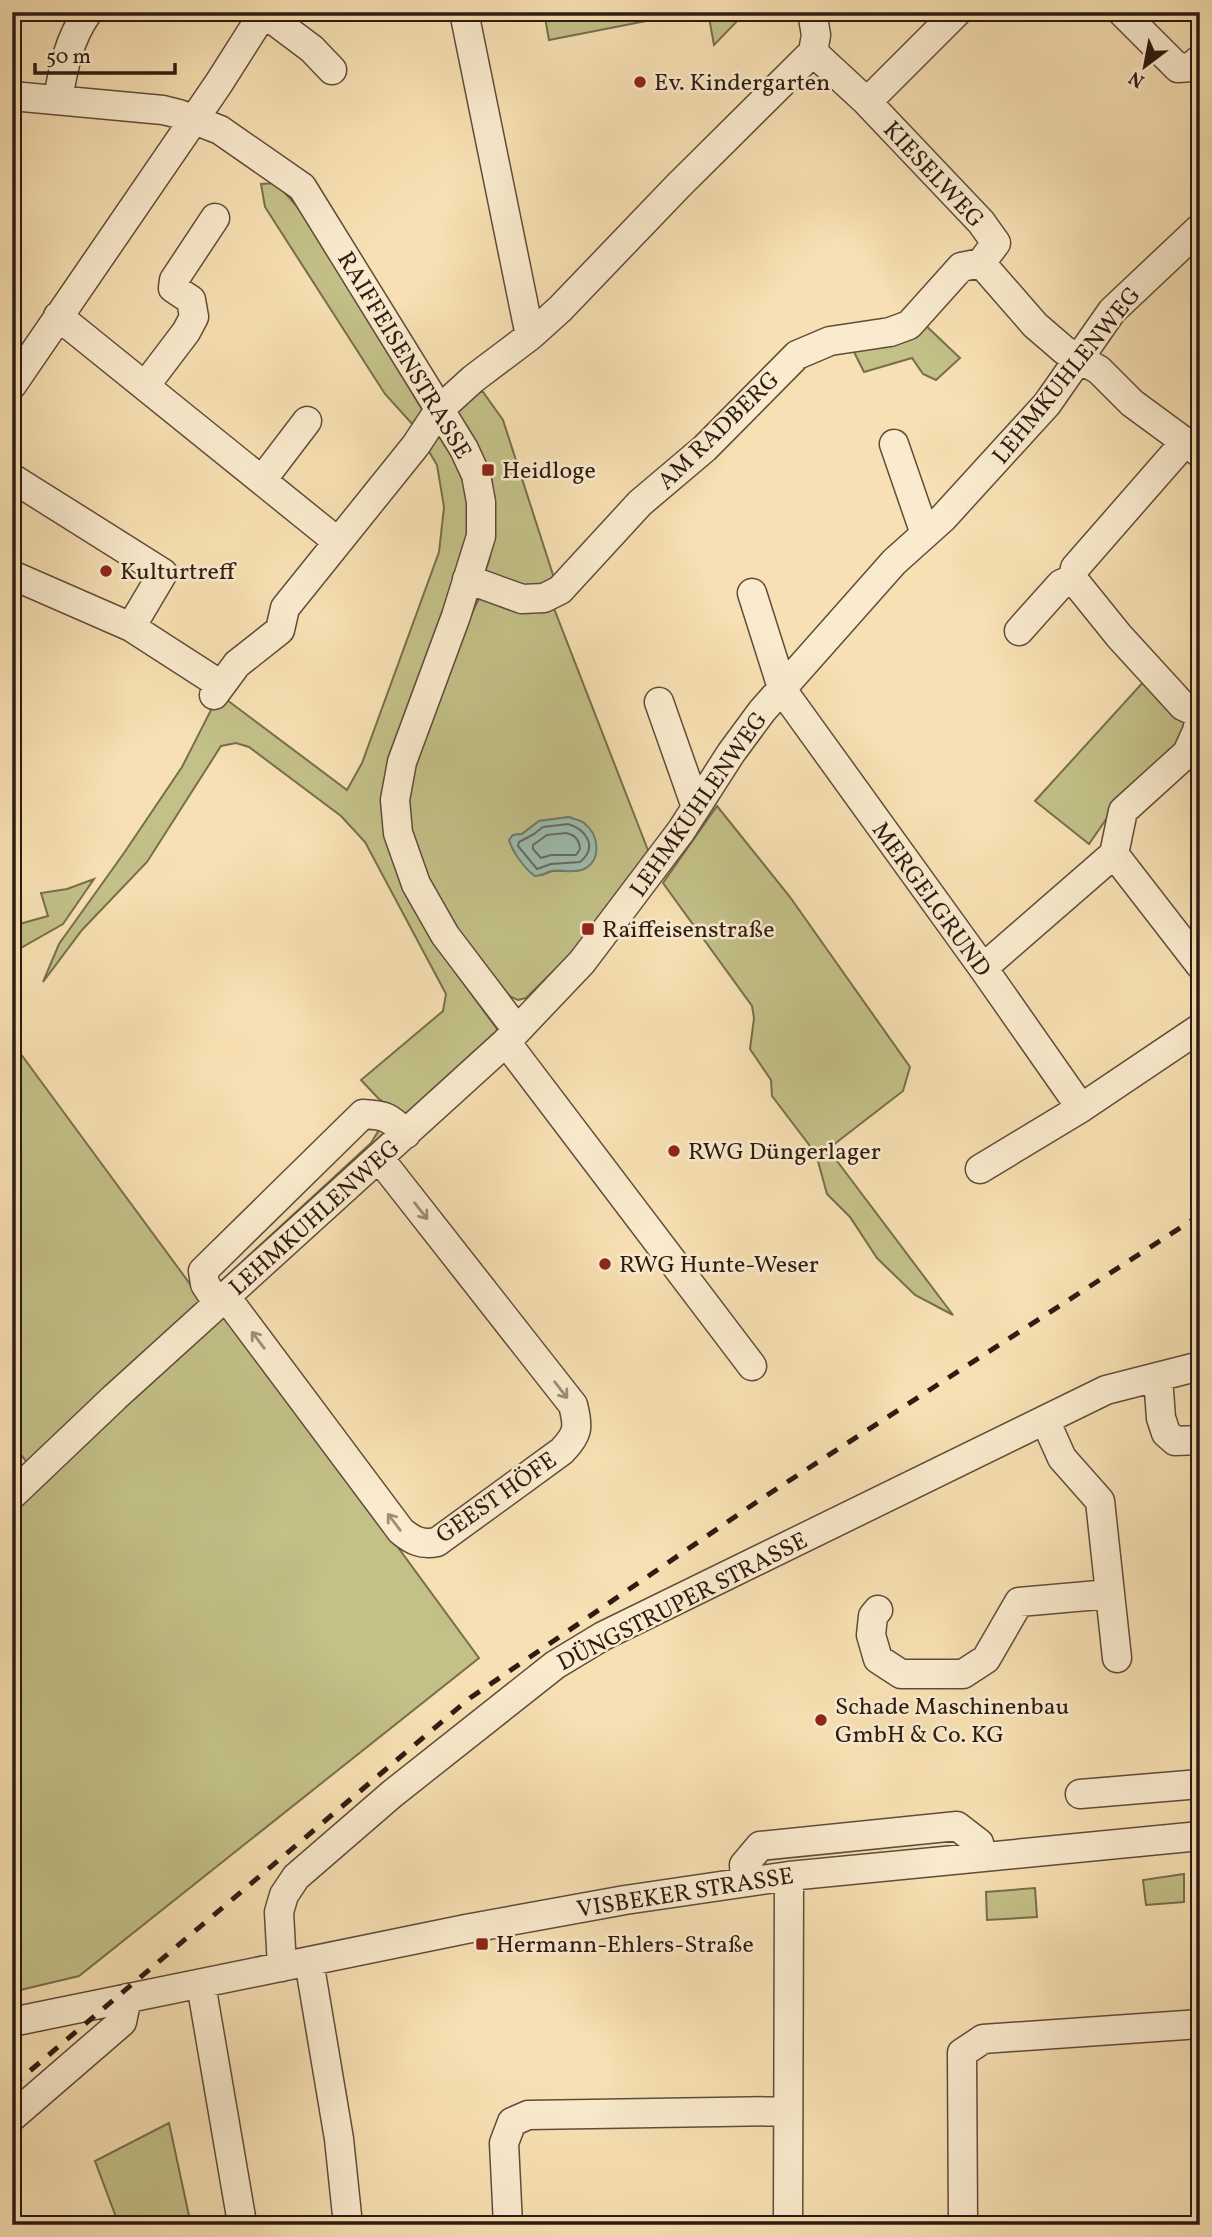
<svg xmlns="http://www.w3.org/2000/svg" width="1212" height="2237" viewBox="0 0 1212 2237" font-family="Vollkorn,serif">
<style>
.green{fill:#c3c088;stroke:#786e4d;stroke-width:2;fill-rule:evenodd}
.water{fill:#9dbdae;stroke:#717c70;stroke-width:2}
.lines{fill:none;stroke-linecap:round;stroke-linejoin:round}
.shore{stroke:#666c60;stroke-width:2}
.minor-casing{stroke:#604c3a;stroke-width:31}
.minor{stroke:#faebce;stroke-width:28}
.rail{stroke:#2e1b12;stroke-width:5;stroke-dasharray:12 12;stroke-linecap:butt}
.oneway{stroke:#9e8d79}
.poi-dot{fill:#8f2418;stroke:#faebce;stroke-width:2.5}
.labels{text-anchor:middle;stroke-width:5;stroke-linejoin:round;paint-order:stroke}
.poi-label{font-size:24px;fill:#2e1b12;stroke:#faebce;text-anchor:start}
.street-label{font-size:24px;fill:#2e1b12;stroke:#faebce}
</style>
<rect width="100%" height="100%" fill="#f7e0b3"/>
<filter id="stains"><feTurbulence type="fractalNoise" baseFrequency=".00286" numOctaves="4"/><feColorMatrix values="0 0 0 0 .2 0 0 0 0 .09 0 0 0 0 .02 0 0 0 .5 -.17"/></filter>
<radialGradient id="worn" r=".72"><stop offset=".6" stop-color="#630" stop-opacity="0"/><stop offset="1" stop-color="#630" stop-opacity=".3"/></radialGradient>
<path class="green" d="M544,12h148l-143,28z
M708,12h38l-32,33z
M276,183l27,30 119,196 -8,17 -29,-32 -120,-187 -4,-23z
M921,321l39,37 -24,22 -13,-6 -11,-16 -48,14 -11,-22z
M472,391l11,1 20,28 52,161 -21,13 -50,-18 6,-19 4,-25 -4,-59 -12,-27 -21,-32 1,-6z
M431,435l12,1 22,35 7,53 -84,253 49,170 60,82 -1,5 -91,86 -27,-22 -17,-18 82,-69 3,-17 -81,-152 -24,-26 -92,-69 -13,-4 -15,3 -74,116 -65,68 -39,52 16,-38 65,-91 58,-86 29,-57 12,-13 124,93 15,-27 77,-211 5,-45 -7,-42 -10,-17z
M485,597l68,9 98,252 -73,89 -52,51 -8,2 -7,-3 -39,-36 -49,-79 -16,-67 8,-49 49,-135 14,-31zM569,817l14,5 10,12 -16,37h-25l-10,4 -12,-3c-8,-12 -17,-17 -20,-32l3,-5 9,-1 17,-13z
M1146,679l37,39 3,10 -2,14 -70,66 -25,36 -54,-43z
M717,806l73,91 120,170 -7,24 -75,58 125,166 -38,-20 -38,-37 -27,-41 -23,-23 -11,-40 -44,-58 -1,-16 -21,-31 4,-31 -2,-12 -89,-123z
M94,879l-31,45 -51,29v-27l36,-10 -7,-23 26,-4z
M12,1042l192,261 26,15 249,340 -400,318 -67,16v-483l29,-28 -29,-38z
M385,1120l12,12 -177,159 -1,-8 152,-140z
M1184,1874v28l-38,3 -3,-25z
M1035,1888l2,29 -50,3 -1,-28z
M169,2123l22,102h-72l-24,-64z"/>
<path class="water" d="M569,817c4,2 11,3 15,6 15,11 18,37 0,46 -11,5 -23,0 -33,2 -6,2 -10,5 -16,5 -10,-7 -22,-23 -26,-36l4,-5 9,-1 17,-13z"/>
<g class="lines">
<path class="shore" d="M568,824c19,6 30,23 12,38l-29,2 -14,5 -19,-23 1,-4 15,-8 9,-7z
M566,833c9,2 13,6 14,16l-4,6h-25l-10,3 -8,-9v-4l14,-10z"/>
<defs>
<path id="minor" d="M464,12l66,324
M812,12l4,23 -3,17
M1122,12l56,56 13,-1 9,-8
M264,13l48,36 20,21
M813,52l54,50 114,120 15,21 -15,20 54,62 29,25 35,20 33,33 68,50
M12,96l151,14 16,4 41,16 82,57 162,262 12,26 5,27v34l-25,80 -54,146 -7,38 3,33 18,51 29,51 72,95
M58,100c5,-32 11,-61 30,-88
M867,102l90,-90
M58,316l280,226
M12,385l207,-302 45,-71
M145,386l41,-54 8,-15 -3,-17 -18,-12 1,-8 41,-62
M1185,442l-110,126 -2,11 46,57 64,70 17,8
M894,444l31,90
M12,478l151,95 -32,54 -119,-52
M262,480l45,-59
M467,579l55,20 22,-1 16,-8 80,-87 65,-55 92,-93 33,-14 60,-9 19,-7 52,-58 20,-4
M752,593l31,98 200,277 98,140
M131,627l90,58
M1019,631l42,-47 12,-5
M214,695l23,-31 43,-34 5,-22 131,-163 23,-35 34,-31 57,-43 30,-27 118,-123 135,-134
M659,702l37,105
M1114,854l86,111
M983,968l131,-114 9,-43 64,-58 10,-22 3,-14
M506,1042l246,324
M980,1169l101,-61 119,-80
M226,1297l175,234c12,10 21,14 36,11l125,-91c16,-17 17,-23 11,-46l-194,-247
M218,1304l-13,-20 -2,-13 160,-157c22,1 27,3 43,20
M1158,1377l3,41 5,15 9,8 25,-1
M1045,1420l17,38 38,43 17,157
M12,1495l103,-98 391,-355 76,-80 99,-131 50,-78 31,-42 132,-149 49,-44 104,-114 65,-93 88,-83
M878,1610l-5,6 -2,19 7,24 23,15h62l23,-15 33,-57 91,-8
M1080,1794l120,-10
M745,1881l-1,-16 16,-19 197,-20 22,17 3,14
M309,1961l30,178 9,86
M282,1967l-3,-55 5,-17 12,-18 96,-83 163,-129 48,-29 503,-246 94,-24
M201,1984l41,239
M12,2022l454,-93 159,-29 164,-24 411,-40
M12,2117l110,-95 5,-24
M508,2225l-4,-82 8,-21 16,-7 260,-4
M788,2225l1,-349
M963,2225l-1,-172 21,-14 217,-15"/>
</defs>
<use href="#minor" class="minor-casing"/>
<use href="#minor" class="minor"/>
<path class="rail" d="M12,2086l458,-388 294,-201 436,-282"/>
</g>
<defs><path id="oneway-shaft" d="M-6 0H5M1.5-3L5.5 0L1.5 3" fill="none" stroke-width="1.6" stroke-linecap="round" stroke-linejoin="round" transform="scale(1.75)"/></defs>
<g class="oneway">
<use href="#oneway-shaft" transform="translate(421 1211) rotate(52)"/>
<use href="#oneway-shaft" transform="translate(258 1340) rotate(-127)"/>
<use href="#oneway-shaft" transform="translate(561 1390) rotate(52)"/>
<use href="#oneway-shaft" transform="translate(394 1522) rotate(-127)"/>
</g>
<g class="poi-dot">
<circle cx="640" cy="82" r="7"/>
<rect x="481" y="463" width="14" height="14" rx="3.5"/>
<circle cx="106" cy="571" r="7"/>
<rect x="581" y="922" width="14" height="14" rx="3.5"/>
<circle cx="674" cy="1151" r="7"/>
<circle cx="605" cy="1264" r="7"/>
<circle cx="821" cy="1720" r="7"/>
<rect x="475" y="1937" width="14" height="14" rx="3.5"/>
</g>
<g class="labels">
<g class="poi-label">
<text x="654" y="90">Ev. Kindergarten</text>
<text x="502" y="478">Heidloge</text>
<text x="120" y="579">Kulturtreff</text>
<text x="602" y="937">Raiffeisenstraße</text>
<text x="688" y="1159">RWG Düngerlager</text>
<text x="619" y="1272">RWG Hunte-Weser</text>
<text x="835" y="1714">Schade Maschinenbau<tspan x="835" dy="28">GmbH &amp; Co. KG</tspan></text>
<text x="496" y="1952">Hermann-Ehlers-Straße</text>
</g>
<g class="street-label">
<text transform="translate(934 174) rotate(47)" y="8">KIESELWEG</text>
<text transform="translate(405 355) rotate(59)" y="8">RAIFFEISENSTRASSE</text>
<text transform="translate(1066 375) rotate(-51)" y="8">LEHMKUHLENWEG</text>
<text transform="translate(718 430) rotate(-44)" y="8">AM RADBERG</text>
<text transform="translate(698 804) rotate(-55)" y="8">LEHMKUHLENWEG</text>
<text transform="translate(932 899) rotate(54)" y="8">MERGELGRUND</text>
<text transform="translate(314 1217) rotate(-42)" y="8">LEHMKUHLENWEG</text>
<text transform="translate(496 1497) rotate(-35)" y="8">GEEST HÖFE</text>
<text transform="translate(682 1601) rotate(-27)" y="8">DÜNGSTRUPER STRASSE</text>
<text transform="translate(685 1892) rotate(-9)" y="8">VISBEKER STRASSE</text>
</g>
</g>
<rect width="1212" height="2237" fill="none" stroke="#f7e0b3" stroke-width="42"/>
<rect x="14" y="14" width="1184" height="2209" fill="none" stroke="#2e1b12" stroke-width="3.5"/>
<rect x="21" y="21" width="1170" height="2195" fill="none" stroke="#2e1b12" stroke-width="2"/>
<g transform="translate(1145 66) rotate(212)" stroke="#faebce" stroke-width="5" paint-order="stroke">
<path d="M0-5L12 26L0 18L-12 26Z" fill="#2e1b12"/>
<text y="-10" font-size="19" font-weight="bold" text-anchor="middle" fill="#2e1b12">N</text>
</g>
<path d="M35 63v10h140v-10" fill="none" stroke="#2e1b12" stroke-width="3.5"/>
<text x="46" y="63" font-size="21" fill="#2e1b12" stroke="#faebce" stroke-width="5" paint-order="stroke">50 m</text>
<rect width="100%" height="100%" filter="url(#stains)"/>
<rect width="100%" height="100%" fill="url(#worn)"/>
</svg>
